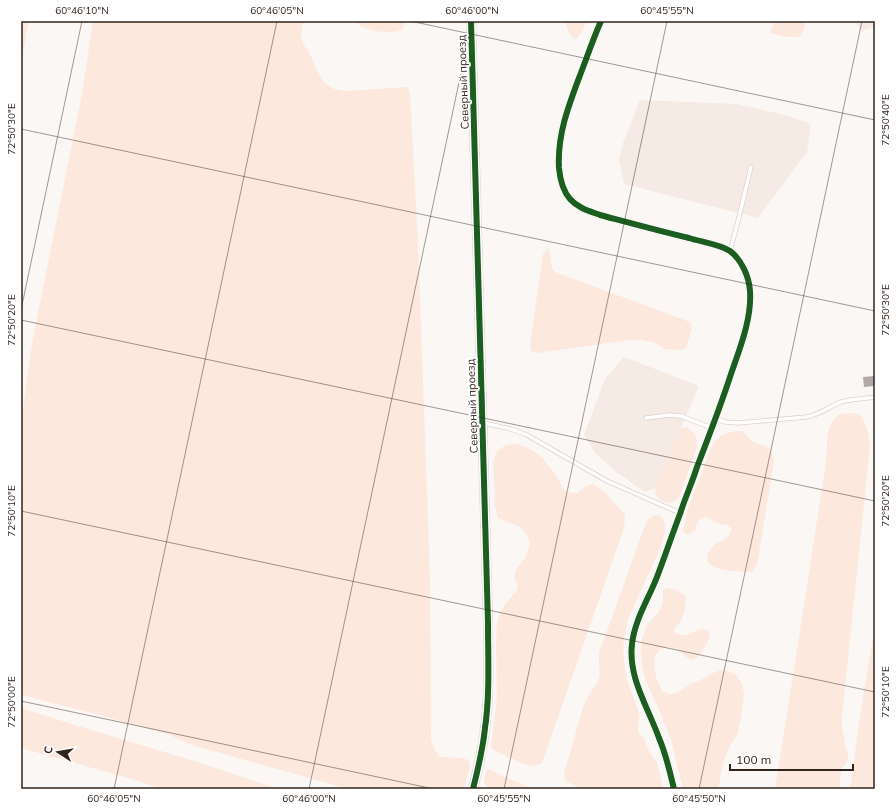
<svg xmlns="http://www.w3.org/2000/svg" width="896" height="810" viewBox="0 0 896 810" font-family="Mulish,sans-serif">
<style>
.built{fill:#f6eae5}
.green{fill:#fde8de}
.building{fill:#b2aaa6}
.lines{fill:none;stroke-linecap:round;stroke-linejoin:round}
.service-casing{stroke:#dbd1cd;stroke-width:5}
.minor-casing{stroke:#dbd1cd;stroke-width:8}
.tertiary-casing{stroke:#dbd1cd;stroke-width:10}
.service{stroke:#fefefe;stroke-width:3.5}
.minor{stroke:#fefefe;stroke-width:7}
.tertiary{stroke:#fefefe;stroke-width:9}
.cycleway-casing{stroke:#fff;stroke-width:8}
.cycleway{stroke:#1b5e20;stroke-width:6}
.ticks{fill:none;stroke:#31241d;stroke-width:1;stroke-opacity:0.45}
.labels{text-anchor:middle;stroke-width:4;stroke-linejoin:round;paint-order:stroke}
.street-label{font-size:11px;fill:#31241d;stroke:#fff}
.neatline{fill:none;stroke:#31241d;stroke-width:1.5}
.ticks-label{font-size:10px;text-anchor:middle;fill:#31241d}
</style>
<rect width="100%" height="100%" fill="#fbf7f5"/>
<path class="built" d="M854,21h21v5l-13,5z
M640,100l97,4 48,11 26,9 -4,28 -49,66 -134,-34 -5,-24 4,-17z
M624,357l75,29 -44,102 -10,4 -29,-20 -21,-19 -11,-18 21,-56z"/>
<path class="green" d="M21,21h8l-8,41z
M93,21h210l-2,14 2,9 6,8 8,19 8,12 9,6 11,2 63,-4 2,7 8,149 12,335 1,162 3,9 6,8 22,1 6,2 2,6 -6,23h-115l-147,-41 -15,-5 -17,-8 -82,-23 -67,-17v-275l12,-82 49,-244z
M353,21h52l-2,8c-8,5 -30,3 -38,-1 -4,-2 -8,-4 -12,-7z
M565,21h22l-6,12 -5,6c-7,-2 -9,-12 -11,-18z
M773,21h32c0,6 -1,11 -5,16h-14l-16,-4 4,-10z
M548,248l2,6 2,15 3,3 135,50 2,6 -6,20 -5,2 -17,-1 -8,-6 -15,-3h-11l-93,13 -6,-2 -1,-6 13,-91z
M853,413l8,3 6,12 3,17 -28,272v11l2,9 1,9 3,6v7l-2,5 -4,3 -3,22h-64l17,-107 33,-213 2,-23v-11l3,-9 3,-6 7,-6z
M686,427c11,6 12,11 10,23l-17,48c-10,9 -24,4 -24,-10l26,-60z
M742,431c4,4 8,9 12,11 12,7 18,1 20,19l-17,104 -5,7c-9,0 -32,-1 -40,-6 -2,-1 -3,-3 -5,-5l1,-8 6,-8 14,-8 4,-8 -5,-4 -7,-1 -14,-7c-8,2 -10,5 -10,13l-9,5 -4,-3 4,-21 26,-68c11,-11 14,-11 29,-12z
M517,444c18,5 27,14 37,29 5,6 7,13 12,19l11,1 9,-7 7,-2 11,7 21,24 -1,13 -82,235 -9,3 -12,-3 -28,-13 -2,-4 6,-48 -1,-56 1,-19 3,-11 9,-13 7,-7 2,-6 -4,-7 2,-10 10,-12 4,-14c-1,-3 -2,-7 -4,-9 -5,-10 -18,-11 -28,-16l-3,-12 -2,-45 4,-10 9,-6z
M658,515l5,3 2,7v8l-5,16 -29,63 -4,10 -3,16 -1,16 2,14 2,12 12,33 -1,19 7,8 1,6 11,17 2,7 4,19h-82l-15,-8 -2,-7 19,-67 8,-16 7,-9 2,-8 -1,-11v-10l44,-122c4,-9 5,-15 15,-16z
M667,588c8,1 13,3 19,9 0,8 -2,21 -7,27 -3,3 -4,3 -5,8 15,10 19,-6 34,-2l2,4 -3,10 -9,13 -7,3 -6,-4 -8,-8 -10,-1 -7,3 -5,6 -1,10 3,14 5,11 7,3 8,-1 15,-10 7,-2 14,-8 8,-3 8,1 8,5 5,8 2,10 -3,22 -4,19 -6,9 -7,16 -6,29h-35l-12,-49 -13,-33 -6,-12 -7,-17 -3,-12 -1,-14 1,-13 4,-12 4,-6 9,-9 4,-10v-11z
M875,625v164h-25l12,-86z
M21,708l54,17 116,35 88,29h-116l-35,-11 -107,-30z
M488,769l44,20h-42c-8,-7 -6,-8 -4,-18z"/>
<path class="building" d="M875,376v10l-11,1 -1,-10z"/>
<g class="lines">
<defs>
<path id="service" d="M730,251l9,-34 12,-50
M646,418l23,-3 12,1 31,12
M716,419l9,3 13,1 68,-6c14,-2 22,-10 35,-15 10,-3 23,-3 34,-5
M483,423l28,6 16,6 80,46 73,32"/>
<path id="minor" d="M601,21c-7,16 -13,33 -19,49 -12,32 -25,63 -23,98 1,11 4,23 11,31 8,9 19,12 30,16 30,8 59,16 89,23 12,4 30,6 41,13 12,9 19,26 20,40 2,27 -10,57 -19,83 -10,31 -22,62 -34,93 -5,16 -12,31 -17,47 -8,21 -15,42 -23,63 -9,23 -22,42 -25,67 -4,34 16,63 27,94 7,16 11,34 15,51"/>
<path id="tertiary" d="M471,21l17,602c0,35 2,71 -3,105 -2,21 -7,41 -12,61"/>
</defs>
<use href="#service" class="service-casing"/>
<use href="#minor" class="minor-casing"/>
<use href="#tertiary" class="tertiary-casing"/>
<use href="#service" class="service"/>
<use href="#minor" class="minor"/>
<use href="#tertiary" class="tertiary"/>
<defs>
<path id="cycleway" d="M471,21l17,602c0,35 2,71 -3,105 -2,21 -7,41 -12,61
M601,21c-7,16 -13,33 -19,49 -12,32 -25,63 -23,98 1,11 4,23 11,31 8,9 19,12 30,16 30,8 59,16 89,23 12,4 30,6 41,13 12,9 19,26 20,40 2,27 -10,57 -19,83 -10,31 -22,62 -34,93 -5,16 -12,31 -17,47 -8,21 -15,42 -23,63 -9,23 -22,42 -25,67 -4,34 16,63 27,94 7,16 11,34 15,51"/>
</defs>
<use href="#cycleway" class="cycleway-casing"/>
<use href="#cycleway" class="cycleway"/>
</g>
<path class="ticks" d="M410,21l465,99M21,129l854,182M21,310l61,-289M21,320l854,181M21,511l854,181M21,701l413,88M114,789l163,-768M309,789l163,-768M504,789l163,-768M699,789l163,-768"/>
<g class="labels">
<g class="street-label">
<text transform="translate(463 82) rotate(-92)" y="4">Северный проезд</text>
<text transform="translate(472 406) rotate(-92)" y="4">Северный проезд</text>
</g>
</g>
<rect width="896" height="810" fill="none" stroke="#ffffff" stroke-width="44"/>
<g transform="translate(58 752) rotate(282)" stroke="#ffffff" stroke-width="3" paint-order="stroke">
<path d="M0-3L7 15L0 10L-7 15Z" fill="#31241d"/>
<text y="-6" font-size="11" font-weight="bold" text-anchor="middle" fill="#31241d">С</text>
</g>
<path d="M730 764v6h123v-6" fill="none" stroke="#31241d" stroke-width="2"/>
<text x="736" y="764" font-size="12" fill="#31241d" stroke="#ffffff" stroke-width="3" paint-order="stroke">100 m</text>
<rect x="22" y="22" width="852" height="766" class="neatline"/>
<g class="ticks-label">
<text x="82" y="14">60°46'10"N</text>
<text x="277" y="14">60°46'05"N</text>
<text x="472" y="14">60°46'00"N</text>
<text x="667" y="14">60°45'55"N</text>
<text transform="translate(885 120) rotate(-90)" y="4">72°50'40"E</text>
<text transform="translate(11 129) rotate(-90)" y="4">72°50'30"E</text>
<text transform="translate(885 310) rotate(-90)" y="4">72°50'30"E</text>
<text transform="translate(11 320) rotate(-90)" y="4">72°50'20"E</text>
<text transform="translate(885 501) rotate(-90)" y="4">72°50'20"E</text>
<text transform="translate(11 511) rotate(-90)" y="4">72°50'10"E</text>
<text transform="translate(885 692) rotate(-90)" y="4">72°50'10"E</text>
<text transform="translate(11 702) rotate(-90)" y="4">72°50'00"E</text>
<text x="114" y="802">60°46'05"N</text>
<text x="309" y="802">60°46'00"N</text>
<text x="504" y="802">60°45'55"N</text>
<text x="699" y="802">60°45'50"N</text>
</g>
</svg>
